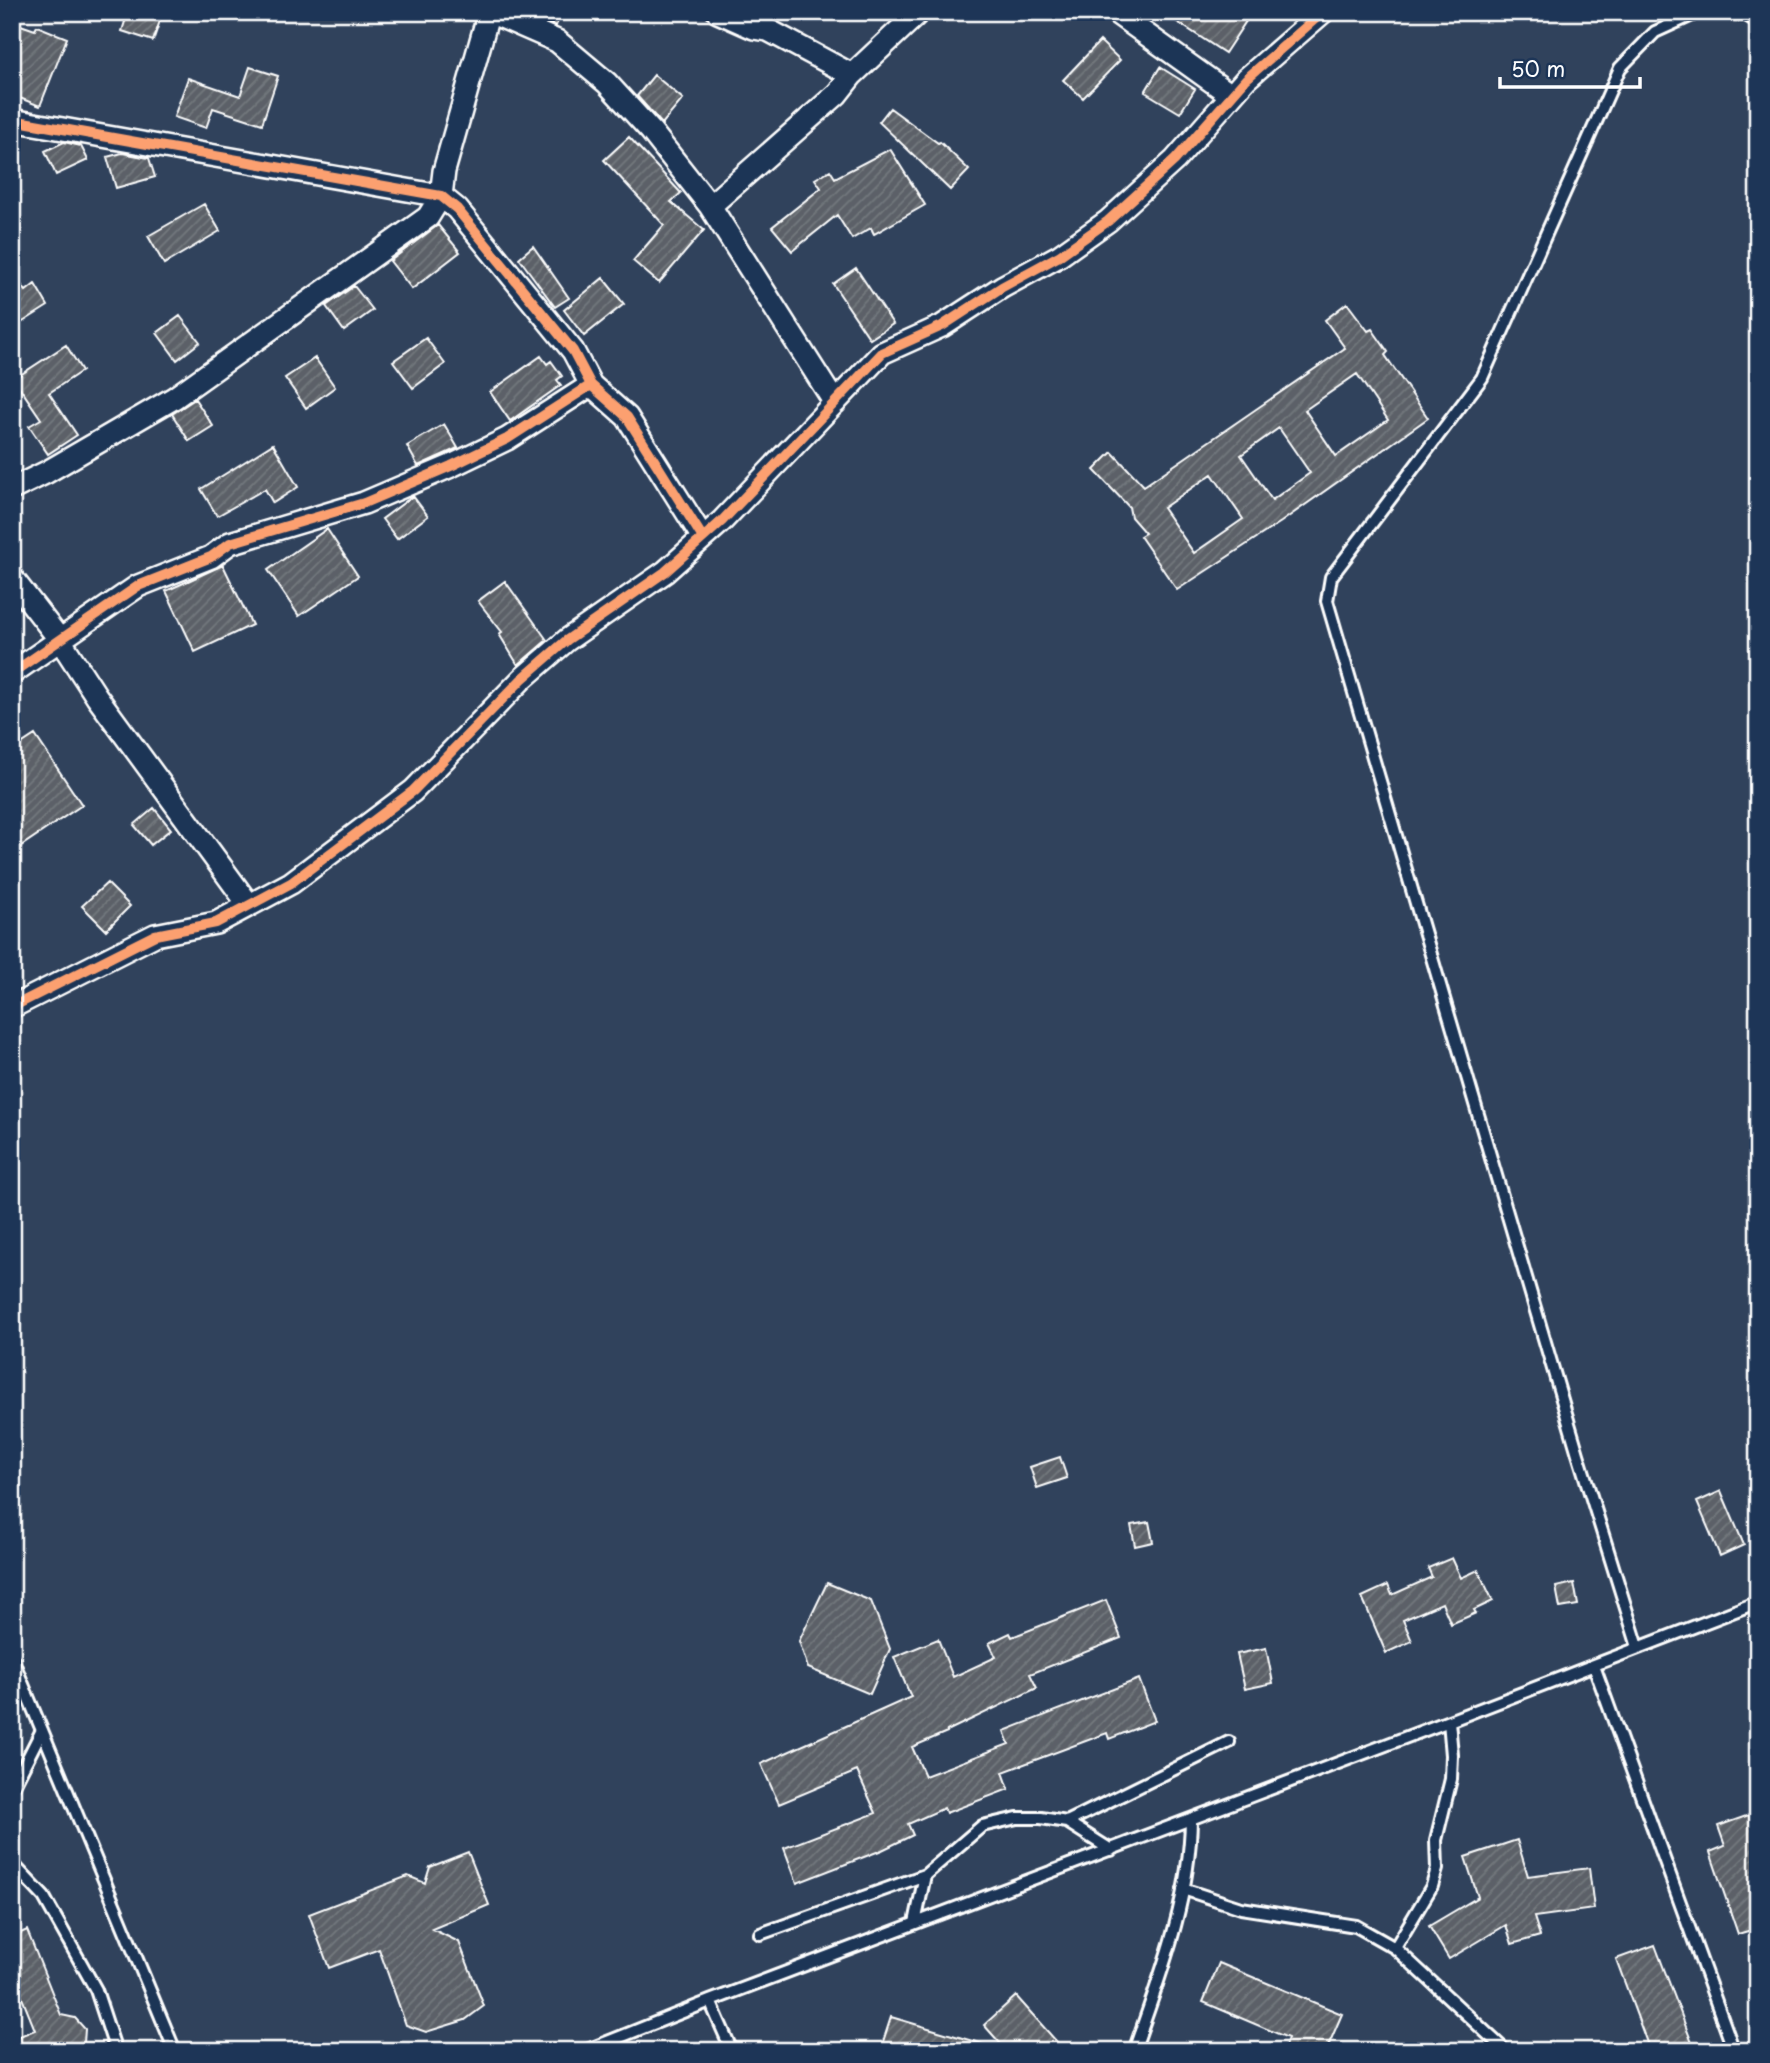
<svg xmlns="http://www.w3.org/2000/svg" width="1770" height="2063" viewBox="0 0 1770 2063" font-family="'Playpen Sans',sans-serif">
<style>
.building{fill:url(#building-hatch);stroke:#fff;stroke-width:2;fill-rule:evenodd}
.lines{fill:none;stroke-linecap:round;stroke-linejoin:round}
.lane-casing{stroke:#fff;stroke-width:16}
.street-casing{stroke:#fff;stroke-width:26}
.lane{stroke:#1d3557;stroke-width:10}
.street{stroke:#1d3557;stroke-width:21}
.cycleway-casing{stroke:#1d3557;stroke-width:15}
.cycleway{stroke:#fca06f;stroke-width:10}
</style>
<defs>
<pattern id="building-hatch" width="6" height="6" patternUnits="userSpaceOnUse" patternTransform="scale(1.75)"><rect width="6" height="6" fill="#5b6167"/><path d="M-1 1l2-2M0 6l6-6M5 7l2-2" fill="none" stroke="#74797e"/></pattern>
</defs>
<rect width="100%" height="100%" fill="#30425c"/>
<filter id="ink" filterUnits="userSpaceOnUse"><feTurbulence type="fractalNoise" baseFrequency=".0143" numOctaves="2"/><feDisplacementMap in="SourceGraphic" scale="14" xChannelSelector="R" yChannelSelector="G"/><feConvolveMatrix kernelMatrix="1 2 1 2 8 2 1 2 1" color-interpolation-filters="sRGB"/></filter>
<g filter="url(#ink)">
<path class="building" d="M128,12h35l-10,29 -31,-10z
M524,12h37l-5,14z
M1162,12h90l-27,41z
M12,22l23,8 2,-4 30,12 -27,68 -28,-11z
M1100,41l20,19 -37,38 -20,-18z
M250,67l28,9 -16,48 -49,-16 -7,20 -32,-11 14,-39 52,18z
M1160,67l35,22 -15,24 -35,-21z
M654,75l29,24 -21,25 -25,-28z
M890,108l48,35 2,-1 29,28 -19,20 -71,-68z
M629,137l52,56 -10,9 33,28 -45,53 -26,-22 31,-36 -60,-65z
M64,142l17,4 7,14 -32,15 -11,-24z
M890,149l35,56 -51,29 -3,-6 -19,11 -15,-24 -45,36 -20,-24 49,-39 -6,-9 15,-9 5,8z
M122,153l27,5 6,19 -39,11 -9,-31z
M204,204l16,27 -56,33 -16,-28z
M438,225l22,27 -48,37 -22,-28z
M533,246l36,52 -14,9 -36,-49z
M856,268l37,56 -23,15 -37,-55z
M12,273l14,18 9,-7 13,22 -30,19 -6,-9z
M603,278l21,26 -40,32 -20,-26z
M354,286l19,24 -29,21 -18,-25z
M1347,303l21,28 4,-2 16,23 -3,3 43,63 -147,104 -104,68 -37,-54 5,-3 -14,-16 -2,-10 -35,-37 18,-18 32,34 201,-138 -20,-28zM1357,374l31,46 -52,36 -31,-46zM1279,428l31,45 -38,27 -31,-45zM1212,474l31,45 -49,34 -31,-45z
M180,316l20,26 -23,18 -20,-27z
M426,338l19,26 -32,24 -20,-27z
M66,345l16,26 -33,22 28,42 -29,19 -19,-28 12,-7 -27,-40z
M541,356l6,8 4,-3 11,15 -5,4 4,5 -51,36 -20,-29z
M315,358l20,29 -29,21 -21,-30z
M195,399l18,27 -24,15 -17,-27z
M444,424l14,24 -40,18 -11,-20z
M273,444l25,43 -25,16 -8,-14 -48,27 -16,-27z
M413,496l15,20 -31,23 -15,-20z
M327,529l31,47 -59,40 -31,-46z
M223,565l29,60 -57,27 -29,-61z
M505,581l42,59 -29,25 -19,-31 3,-2 -24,-31z
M35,735l47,70 -70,47v-102z
M154,808l17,21 -20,16 -17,-20z
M107,883l23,23 -24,24 -24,-24z
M1060,1457l7,21 -30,10 -7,-21z
M1721,1491l23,54 -24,11 -23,-54z
M1149,1522l4,20 -18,4 -4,-21z
M1452,1558l9,20 17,-8 15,31 -19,9 2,3 -25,11 -9,-21 -39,17 9,21 -26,12 -24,-56 26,-12 4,10 40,-18 -4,-9z
M827,1583l44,18 19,48 -20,45 -62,-26 -9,-27z
M1574,1583l4,22 -18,3 -4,-21z
M1106,1600l15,38 -91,36 7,14 -90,43v1l-35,15 13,29 84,-32 -5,-13 135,-52 16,42 -46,18 -2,-6 -104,39 6,17 -63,24 -2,-5 -36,16 5,11 -31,15 -85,33 -13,-35 92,-35 -19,-42 -78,33 -18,-40 150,-67 -17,-40 44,-18 15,38 43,-20 -7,-14 21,-10 2,4z
M1266,1648l7,35 -28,6 -8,-35z
M1749,1815l9,25v88l-20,6 -28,-82 15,-6 -7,-20z
M1517,1840l11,36 61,-8 5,41 -60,8 6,19 -28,8 -6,-19 -57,34 -20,-33 49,-29 -13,-40z
M468,1852l21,53 -57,24 27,13 25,64 -19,14 -39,12 -20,-7 -27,-76 -50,19 -20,-54 99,-38 17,7 5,-16z
M27,1930l34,85 14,3 10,11 -1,14 -6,8h-66v-12l23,-9 -23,-57v-36z
M1655,1945l40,106h-45l-34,-92z
M1219,1963l123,51 -16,37h-43l5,-13 -85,-36z
M1016,1996l49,55h-58l-23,-26z
M891,2017l102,30v4h-113z"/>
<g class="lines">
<defs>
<path id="lane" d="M1726,12l20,3 12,7
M1638,1647l-60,-193 -251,-853 4,-24 151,-199 138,-310 35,-36 44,-20
M12,1658l163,393
M1594,1666l140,385
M12,1789l30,-59
M1067,1822l162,-80
M12,1863l32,34 52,93 20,61
M1183,1889l58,19 115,18 39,22 111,103
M915,1923l10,-48 57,-49 35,-8h24l26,4 44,28
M760,1934l165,-59
M1395,1948l37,-62 5,-17 -1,-29 15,-61 1,-24 -3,-34
M710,2001l22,50
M585,2051l125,-50 739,-280 309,-119
M1134,2051c26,-75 56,-151 57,-232"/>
<path id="street" d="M490,12l67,29 50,42 44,48 59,75 125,197
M718,12l36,16 14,2 84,45
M1115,12l116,83
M12,120l429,76 16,13 116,142 18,34 36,32 76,121
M710,206l127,-112 15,-19 67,-63
M12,489l35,-17 127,-74 254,-181 13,-21 3,-25 45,-159
M12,578l48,62 37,57 152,208
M12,673l126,-87 73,-29 19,-14 134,-40 87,-37 56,-27 84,-54
M12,1007l143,-72 61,-12 75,-40 122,-92 109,-112 45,-39 98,-68 57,-51 160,-168 60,-27 60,-39 57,-31 49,-35 67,-61 71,-81 77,-67"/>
</defs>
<use href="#lane" class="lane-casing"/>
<use href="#street" class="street-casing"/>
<use href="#lane" class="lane"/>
<use href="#street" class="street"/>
<defs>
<path id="cycleway" d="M12,120l429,76 16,13 116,142 18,34 36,32 76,121
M12,673l126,-87 73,-29 19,-14 134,-40 87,-37 56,-27 84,-54
M12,1007l143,-72 61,-12 75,-40 122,-92 109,-112 45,-39 98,-68 57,-51 160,-168 60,-27 60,-39 57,-31 49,-35 67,-61 71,-81 77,-67"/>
</defs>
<use href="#cycleway" class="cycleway-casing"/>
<use href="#cycleway" class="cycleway"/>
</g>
</g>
<rect width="1770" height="2063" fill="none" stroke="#1d3557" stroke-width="42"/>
<rect x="21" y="21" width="1728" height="2021" fill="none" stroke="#fff" stroke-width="2.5" filter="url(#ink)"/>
<path d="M1500 77v10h140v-10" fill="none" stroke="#ffffff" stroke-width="3.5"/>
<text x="1511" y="77" font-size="21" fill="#ffffff" stroke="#1d3557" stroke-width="5" paint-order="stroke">50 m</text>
</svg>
